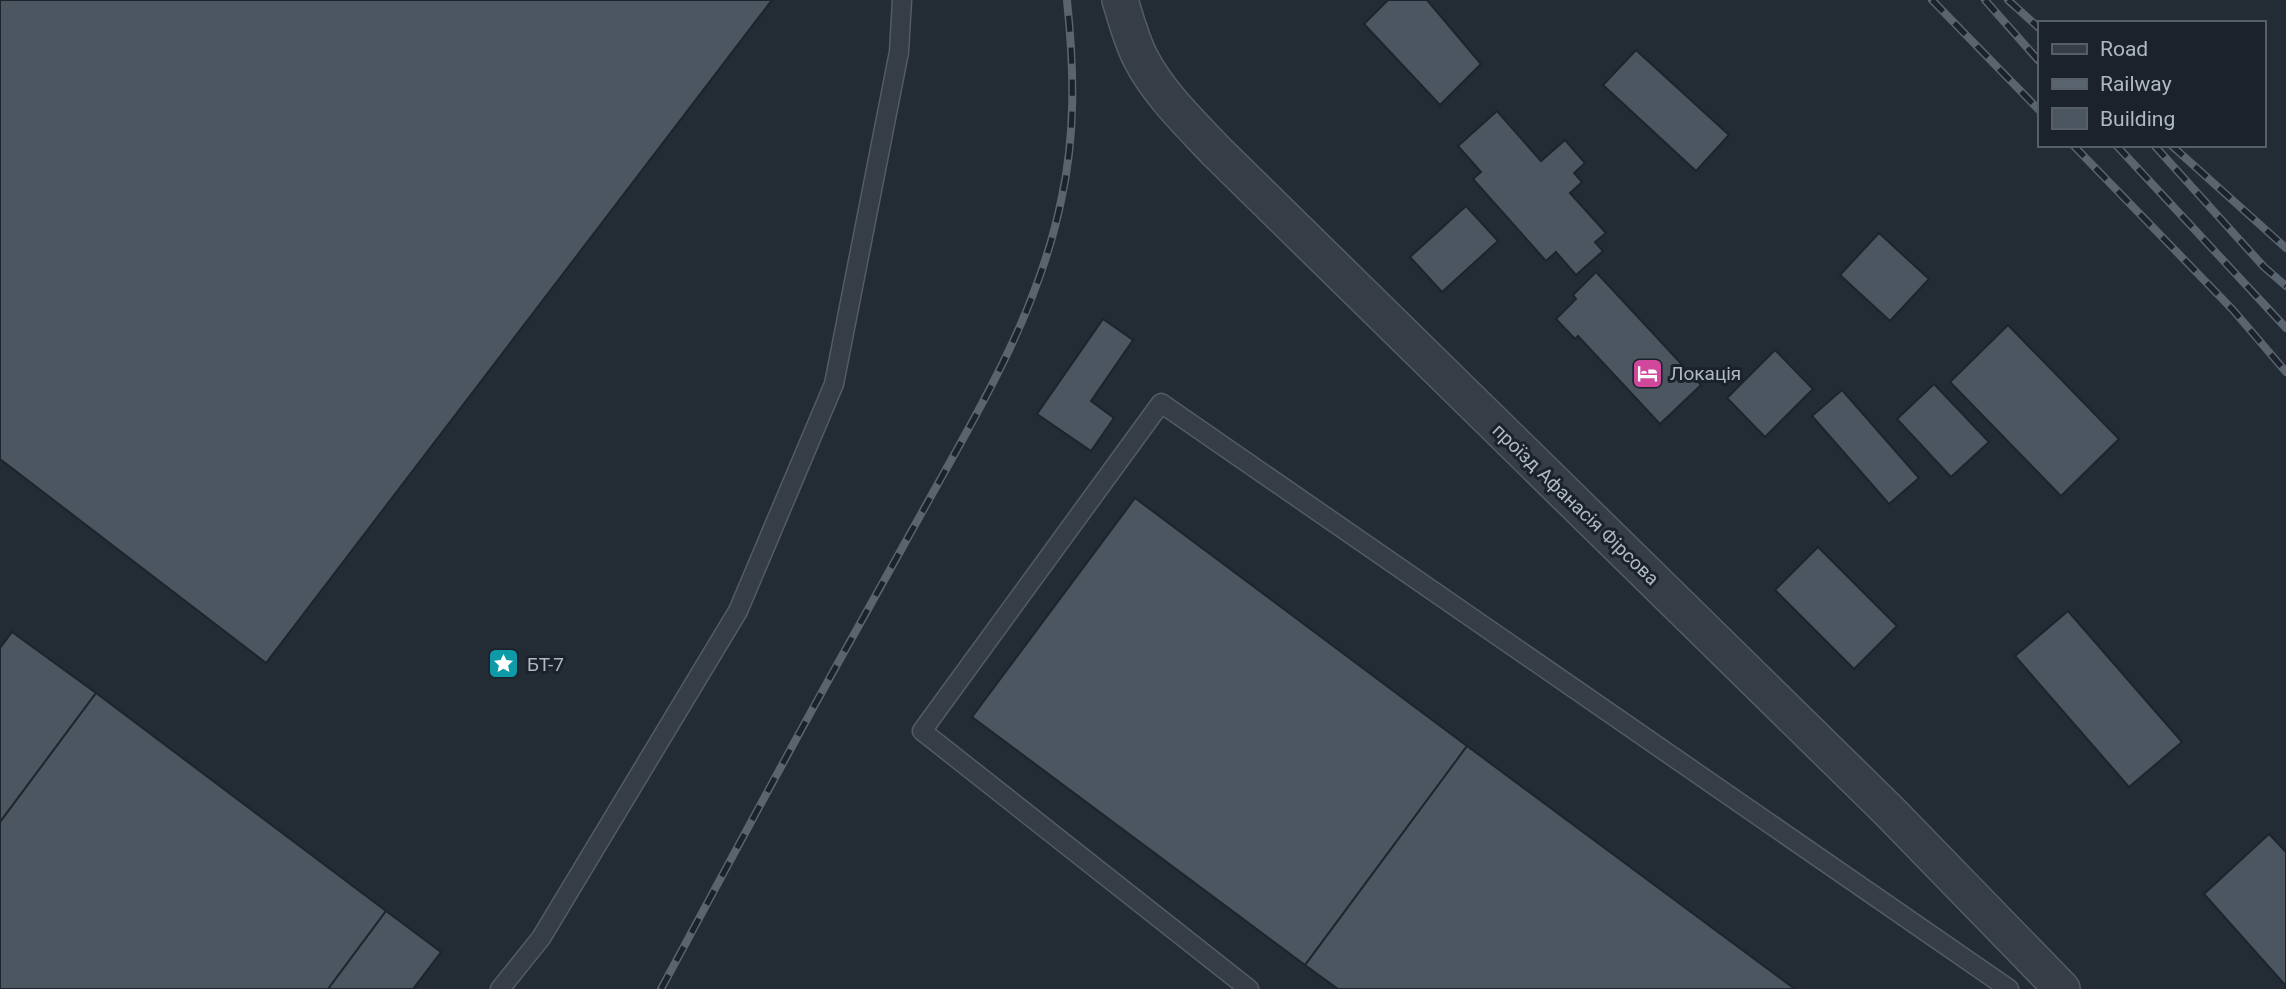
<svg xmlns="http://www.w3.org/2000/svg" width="2286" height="989" viewBox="0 0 2286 989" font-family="Roboto,sans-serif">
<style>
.building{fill:#4b5661;stroke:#1d242d;stroke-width:2}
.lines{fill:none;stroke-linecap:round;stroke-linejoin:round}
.service-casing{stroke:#535b64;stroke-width:21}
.minor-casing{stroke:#535b64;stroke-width:38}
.service{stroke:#363d46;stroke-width:18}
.minor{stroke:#363d46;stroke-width:35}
.rail-casing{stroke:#5a646f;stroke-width:8}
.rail{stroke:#1b222b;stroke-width:5;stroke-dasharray:16;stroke-linecap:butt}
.labels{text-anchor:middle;stroke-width:6;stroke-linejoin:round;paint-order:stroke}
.poi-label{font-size:19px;fill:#b0b8c3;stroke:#1b222b;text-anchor:start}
.street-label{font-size:19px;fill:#b0b8c3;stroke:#1b222b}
</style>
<rect width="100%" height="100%" fill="#232b35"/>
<path class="building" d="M0,0h772l-506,663 -266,-204z
M1388,0h39l54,64 -41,41 -76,-81z
M1636,50l93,85 -33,36 -93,-86z
M1497,111l44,50 24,-21 20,23 -11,10 8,9 -12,11 36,40 -11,9 8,9 -27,24 -20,-23 -10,9 -73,-82 8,-7 -23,-26z
M1466,206l32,35 -56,51 -32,-35z
M1879,233l50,46 -39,42 -50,-46z
M1596,272l105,113 -41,39 -82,-88 -3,3 -19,-20 20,-20 -3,-4z
M1103,319l30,21 -42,61 23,17 -23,33 -54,-37z
M2008,325l111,114 -58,57 -111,-114z
M1775,350l38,39 -48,48 -38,-39z
M1934,384l55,58 -38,35 -54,-58z
M1842,390l77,88 -30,26 -77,-88z
M1135,498l332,248 -162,219 -333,-248z
M1818,547l79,79 -43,43 -79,-79z
M2068,611l114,131 -53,45 -114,-131z
M12,632l84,61 -96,129v-174z
M96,693l290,218 -58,78h-328v-167z
M1467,746l328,243h-457l-33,-24z
M2269,834l17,18v134l-82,-92z
M386,911l55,41 -28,37h-85z"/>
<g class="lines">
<defs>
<path id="service" d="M500,989l41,-51 197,-327 96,-227 65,-332 3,-52
M1249,989l-327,-258 239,-328 848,586"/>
<path id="minor" d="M1120,0c6,19 11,39 20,57 18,36 49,65 76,94l673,660 173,178"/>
</defs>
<use href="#service" class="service-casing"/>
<use href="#minor" class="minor-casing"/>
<use href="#service" class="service"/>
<use href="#minor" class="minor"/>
<defs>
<path id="rail" d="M1932,0l107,110
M1985,0l54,61
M2008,0l31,28
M2073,145l160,165 53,62
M2116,145l170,183
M2154,145l110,122 22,19
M2171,145l115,103
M661,989c65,-120 129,-241 196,-360 29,-53 59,-105 88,-158 48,-85 96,-173 116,-270 15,-66 13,-134 6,-201"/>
</defs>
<use href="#rail" class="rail-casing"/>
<use href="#rail" class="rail"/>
</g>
<defs>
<symbol id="hotel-square" viewBox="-11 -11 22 22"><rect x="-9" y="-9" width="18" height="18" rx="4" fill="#d1479c" stroke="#1b222b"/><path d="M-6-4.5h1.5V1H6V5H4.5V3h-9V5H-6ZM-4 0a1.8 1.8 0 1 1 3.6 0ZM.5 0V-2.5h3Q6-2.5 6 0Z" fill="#fff"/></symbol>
<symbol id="sight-square" viewBox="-11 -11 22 22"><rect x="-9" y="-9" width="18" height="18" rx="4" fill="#0f9aa8" stroke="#1b222b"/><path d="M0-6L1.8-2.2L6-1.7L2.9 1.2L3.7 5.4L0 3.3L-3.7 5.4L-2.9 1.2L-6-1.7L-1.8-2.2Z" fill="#fff"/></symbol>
</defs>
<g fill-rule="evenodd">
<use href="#hotel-square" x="1630" y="356" width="35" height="35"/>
<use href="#sight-square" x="486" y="646" width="35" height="35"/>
</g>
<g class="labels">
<g class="poi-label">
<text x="1670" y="380">Локація</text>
<text x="527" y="671">БТ-7</text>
</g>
<g class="street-label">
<text transform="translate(1576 504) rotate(44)" y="7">проїзд Афанасія Фірсова</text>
</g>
</g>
<rect x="2038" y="21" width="228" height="126" fill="#1b222b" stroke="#575e68" stroke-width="2"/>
<rect x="2052" y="44" width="35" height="10" fill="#363d46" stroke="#575e68" stroke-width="2"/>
<text x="2100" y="56" font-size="21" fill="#b0b8c3">Road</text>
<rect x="2052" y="79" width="35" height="10" fill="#5a646f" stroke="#575e68" stroke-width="2"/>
<text x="2100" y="91" font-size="21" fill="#b0b8c3">Railway</text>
<rect x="2052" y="108" width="35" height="21" fill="#4b5661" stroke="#575e68" stroke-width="2"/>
<text x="2100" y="126" font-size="21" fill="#b0b8c3">Building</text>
</svg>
